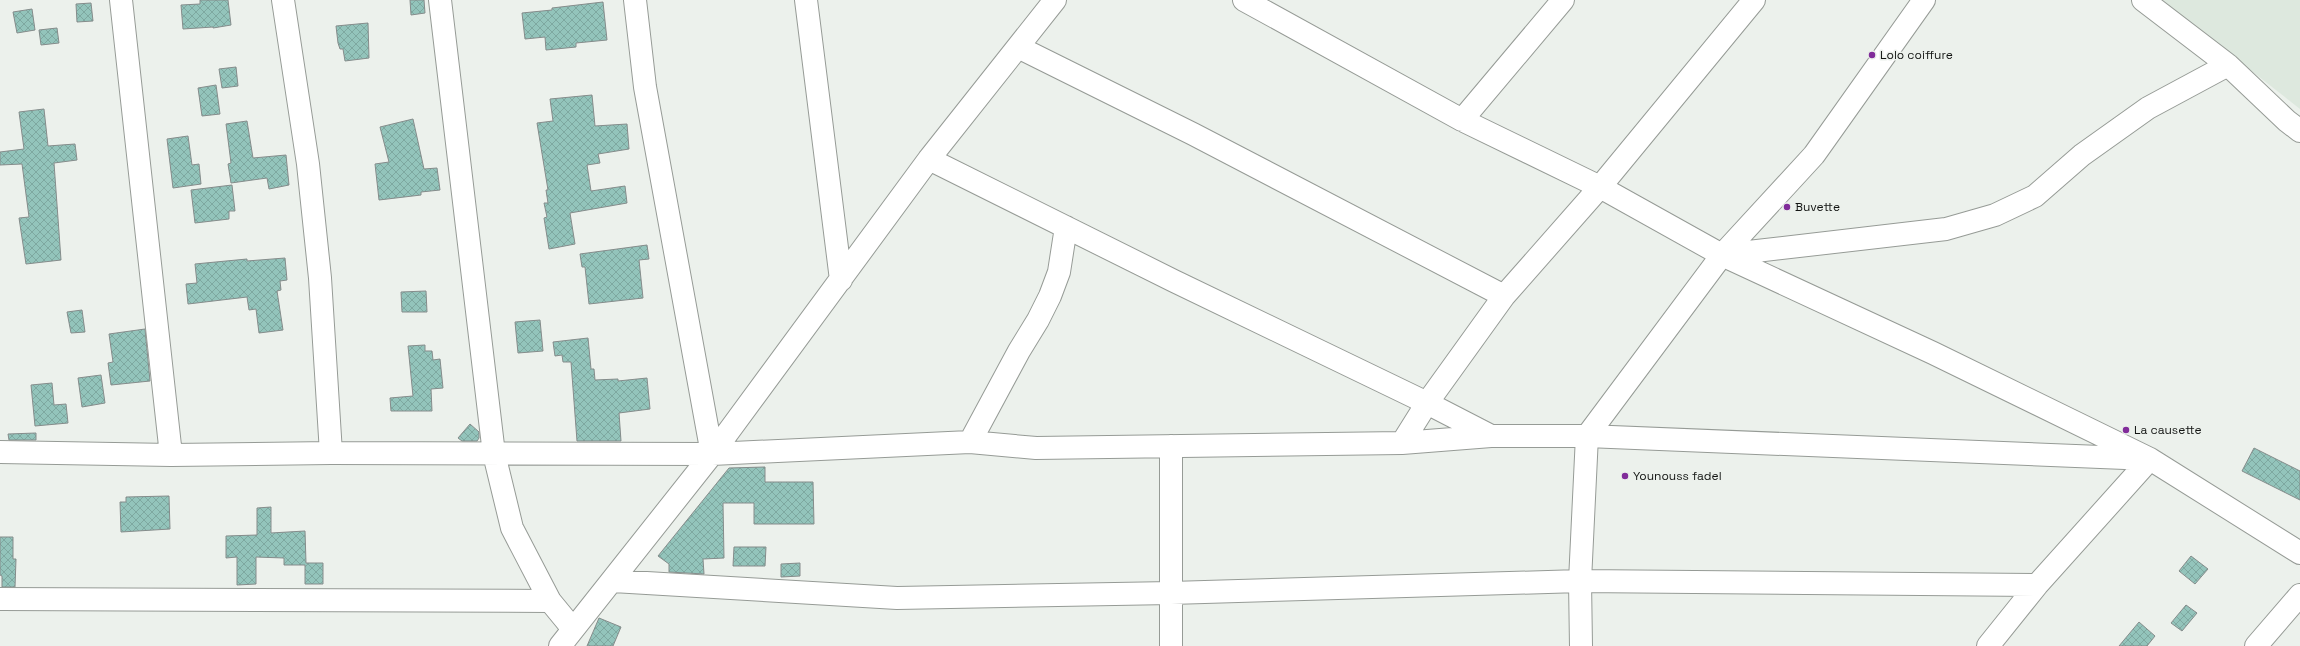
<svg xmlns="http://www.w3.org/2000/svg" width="2300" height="646" viewBox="0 0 2300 646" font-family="'Space Grotesk',sans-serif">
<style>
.built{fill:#dde8de}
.building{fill:url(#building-cross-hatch);stroke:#858c8b}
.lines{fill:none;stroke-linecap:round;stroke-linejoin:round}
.minor-casing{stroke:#969b96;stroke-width:24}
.minor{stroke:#fff;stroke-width:22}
.poi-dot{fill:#812c9a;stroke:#ecf1ec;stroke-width:1.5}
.labels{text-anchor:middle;stroke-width:3;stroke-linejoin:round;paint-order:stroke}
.poi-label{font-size:12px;fill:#131513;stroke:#ecf1ec;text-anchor:start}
</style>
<defs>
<pattern id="building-cross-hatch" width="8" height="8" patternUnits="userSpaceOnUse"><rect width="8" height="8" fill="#93c4bb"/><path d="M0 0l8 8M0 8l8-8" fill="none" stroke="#7ea8a0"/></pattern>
</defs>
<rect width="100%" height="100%" fill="#ecf1ec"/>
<path class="built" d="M2161,0h139v109z"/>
<path class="building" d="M200,0h28l3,25 -18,3v-1l-30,2 -2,-24 19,-1z
M410,0h14l1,13 -14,2z
M603,2l4,38 -31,3v4l-30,3 -1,-13 -20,2 -3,-26 30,-3v-2z
M91,3l2,18 -16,1 -1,-18z
M32,9l3,21 -18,3 -4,-21z
M368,23l1,35 -24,3 -2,-12h-3l-2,-6 -2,-17z
M57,28l2,15 -18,2 -2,-15z
M236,67l2,19 -16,2 -3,-19z
M216,85l4,29 -18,2 -4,-28z
M592,95l3,31 32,-2 2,25 -31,5 2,9 -13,2 4,26 34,-5 2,17 -57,10 5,31 -26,5 -5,-31 3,-1 -3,-14h4l-2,-13h2l-11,-67 16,-2 -3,-22z
M44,109l4,37 27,-2 2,16 -23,3 7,97 -35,4 -7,-46 10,-1 -7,-53 -22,1v-13l24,-3 -5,-37z
M413,119l11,50 13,-1 3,22 -19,2v3l-42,5 -4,-36 14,-2 -9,-35z
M247,121l6,37 33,-3 3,30 -20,4 -2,-11 -36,5 -3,-19 3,-1 -5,-39z
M188,136l4,29 7,-1 2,20 -28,4 -6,-49z
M232,185l3,26h-6v8l-34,4 -4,-33z
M647,245l2,14 -10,1 4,38 -54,6 -4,-37h-3l-2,-13z
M285,258l2,22 -7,1 1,9 -4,1 6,39 -24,3 -3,-24 -7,1 -2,-13 -59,7 -2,-20 11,-1 -2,-19 52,-5v2z
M426,291l1,21h-25l-1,-20z
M82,310l3,22 -14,1 -4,-21z
M540,320l3,31 -25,2 -3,-31z
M145,329l5,52 -39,4 -3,-22 5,-1 -4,-28z
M588,338l3,31h3l1,11 23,-1v2l29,-3 3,31 -31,4 2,28h-44l-6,-79h-8l-1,-7 -7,1 -2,-14z
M425,345v6h7l1,9 7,-1 3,29 -12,1 1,22h-41l-1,-13 23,-2 -5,-50z
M101,375l4,28 -23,4 -4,-29z
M52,383l2,22 12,-1 2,19 -33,3 -4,-41z
M470,424l9,8v6l-2,3h-15l-4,-3z
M36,433v7h-27l-1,-6z
M2254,448l46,23v29l-58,-29z
M765,467v15h48l1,42h-60v-21h-31l1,55 -21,1 1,15 -35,-2v-8l-11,-8 71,-88z
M169,496l1,33 -49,3 -1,-30h6v-5z
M271,507v26l34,-2 1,32h17v21h-18v-19h-21v-7l-28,-1v27l-19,1v-28l-11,1v-22l31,-1v-27z
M0,537h13v22h3l-1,28h-13v-11l-2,-1z
M734,547h32l-1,19h-32z
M2191,556l17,13 -13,15 -16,-13z
M800,563v13l-19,1v-13z
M2186,605l11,8 -15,18 -11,-8z
M599,618l22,9 -8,19h-26z
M2139,622l16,14 -8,10h-28z"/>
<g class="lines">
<defs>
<path id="minor" d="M121,0l50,455
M283,0l25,164 12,114 11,175
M440,0l54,454 18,74 38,73 23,28
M635,0l10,87 67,367
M806,0l35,280
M1244,0l218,120 138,67 122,68 211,98 217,106 150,94
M2143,0l85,65 59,56 13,10
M1018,47l175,87 311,162
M1462,120l101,-120
M929,159l245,122 253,122 64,33
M1722,255l92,-100 110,-155
M970,442l49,-91 19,-31 12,-24 9,-24 7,-45
M1402,443l25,-40 77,-107 96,-109 154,-187
M1171,446v200
M0,452l171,3 160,-2 381,1 258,-12 66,6 366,-5 89,-7h96l563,23
M613,581l284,17 274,-5 409,-12 457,4
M0,599l550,2
M560,646l152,-192 217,-295 126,-159
M1581,646l-1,-65 7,-145 135,-181 224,-26 49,-14 40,-19 47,-41 66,-47 80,-43
M1988,646l49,-61 113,-126
M2256,646l44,-51"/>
</defs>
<use href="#minor" class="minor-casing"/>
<use href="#minor" class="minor"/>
</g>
<g class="poi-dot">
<circle cx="1872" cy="55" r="4"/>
<circle cx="1787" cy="207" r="4"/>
<circle cx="2126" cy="430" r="4"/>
<circle cx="1625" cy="476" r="4"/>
</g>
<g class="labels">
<g class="poi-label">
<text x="1880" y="59">Lolo coiffure</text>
<text x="1795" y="211">Buvette</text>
<text x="2134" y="434">La causette</text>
<text x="1633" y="480">Younouss fadel</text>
</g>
</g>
</svg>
